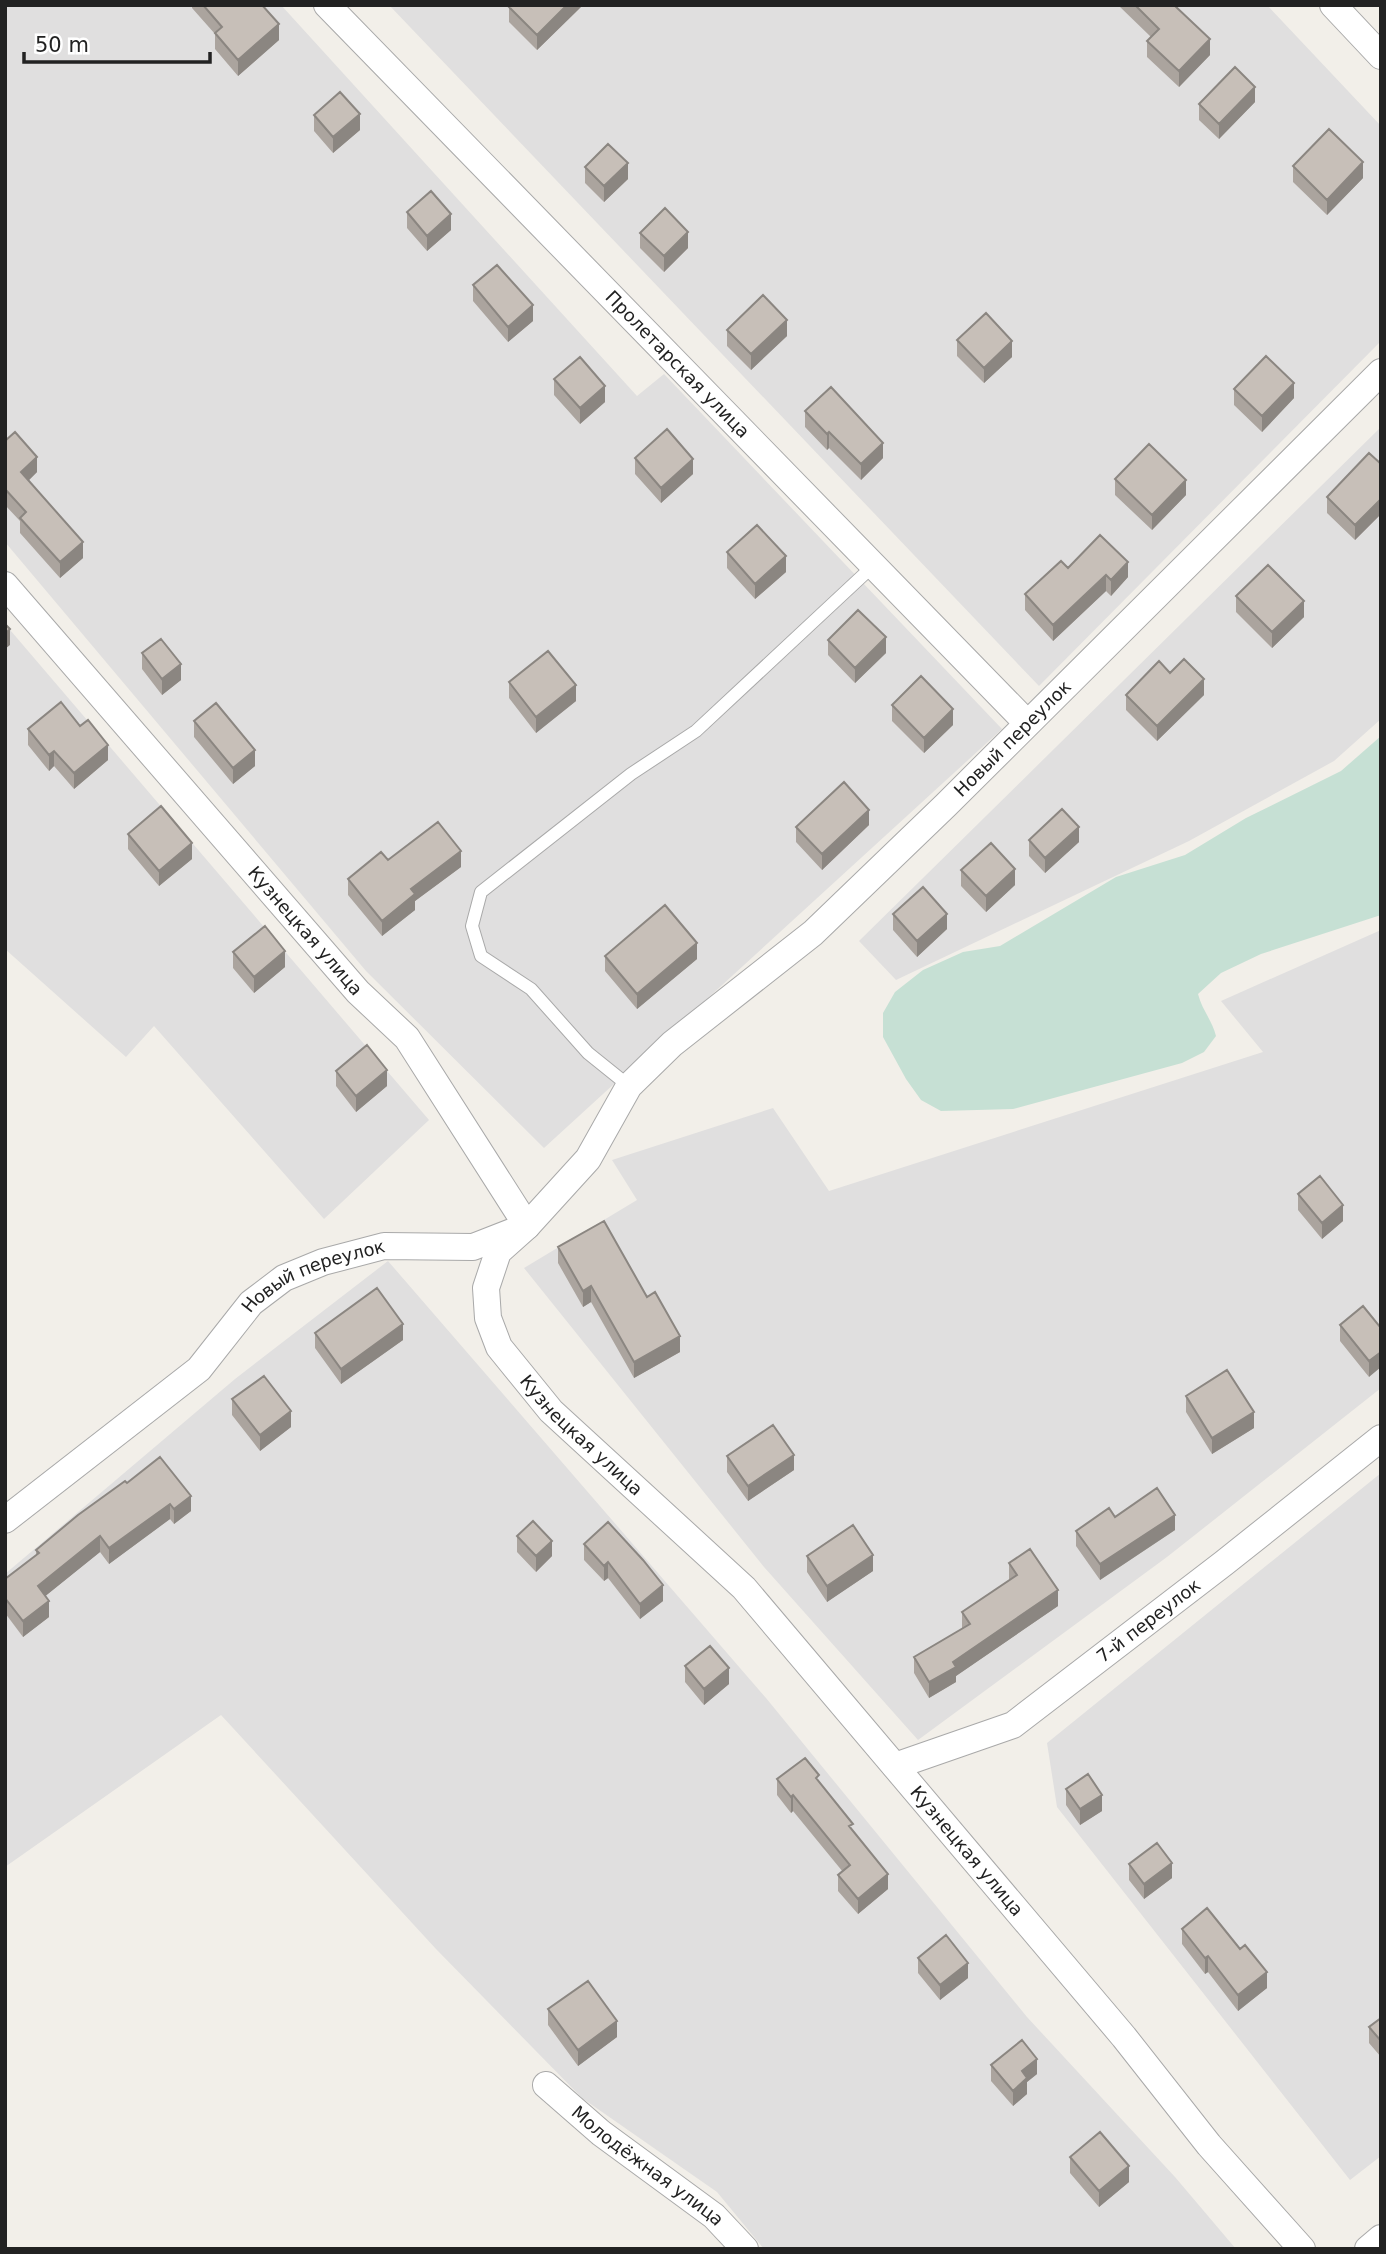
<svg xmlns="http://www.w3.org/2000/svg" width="1386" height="2254" viewBox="0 0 1386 2254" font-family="'DejaVu Sans',sans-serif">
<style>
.residential{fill:#e0dfdf}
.wetland{fill:#c6e0d4}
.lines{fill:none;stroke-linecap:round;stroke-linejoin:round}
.lane-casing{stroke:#a9a9a9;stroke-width:14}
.street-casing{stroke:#a9a9a9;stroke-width:28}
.lane{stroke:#fff;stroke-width:12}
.street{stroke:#fff;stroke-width:26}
.wall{fill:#aba49e}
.shaded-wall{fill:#8b8681}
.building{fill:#c7bfb8;stroke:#8b8681;stroke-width:2}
.labels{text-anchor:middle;stroke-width:5;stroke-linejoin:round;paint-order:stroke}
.street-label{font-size:18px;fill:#222;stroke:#fff}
</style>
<rect width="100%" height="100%" fill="#f2efe9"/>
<path class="residential" d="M5,5h276l356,391 27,-22 338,355 -458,419 -178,-177 -361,-429z
M389,5h878l114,121v215l-342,345z
M1381,427v292l-47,42 -145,80 -293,139 -37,-39z
M5,624l424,496 -105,99 -170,-193 -28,31 -121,-108z
M1381,930v458l-214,169 -249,183 -154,-173 -240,-299 113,-68 -25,-40 161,-52 56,83 434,-139 -42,-51z
M388,1261l378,437 261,319 148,160 61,72h-472l-47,-57 -135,-94 -146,-149 -215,-234 -216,152v-293l230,-195z
M1381,1473v683l-31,24 -293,-373 -10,-64z"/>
<path class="wetland" d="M1381,736v179l-120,39 -40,19 -23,21c4,16 14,26 18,42l-12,16 -22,11 -169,46 -72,2 -20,-11 -15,-21 -23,-42v-24l12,-21 28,-22 40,-18 37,-6 116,-69 69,-22 61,-37 95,-47z"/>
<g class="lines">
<defs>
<path id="lane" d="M629,1086l-41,-33 -57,-64 -50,-33 -9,-30 9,-34 150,-118 65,-43 177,-165"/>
<g id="street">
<path id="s1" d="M327,5l700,718"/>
<path d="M1333,5l48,51"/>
<path id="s2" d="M5,585l353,407 49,46 120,188 -29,26 -12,36 2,30 11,29 52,64 193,177 380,449 85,108 93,104"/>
<path id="s3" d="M5,1520l194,-151 52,-66 33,-25 39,-16 61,-16 89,1 54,-21 61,-67 41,-73 43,-42 141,-111 133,-128 435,-433"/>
<path id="s4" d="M895,1766l118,-41 211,-162 157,-125"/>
<path id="s5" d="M546,2085l55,48 113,83 31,33"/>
<path d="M1368,2249l13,-11"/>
</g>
</defs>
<use href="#lane" class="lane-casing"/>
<use href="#street" class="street-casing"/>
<use href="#lane" class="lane"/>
<use href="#street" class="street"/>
</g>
<path class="wall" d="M192,5h70l17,35 -41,36 -23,-27v-15l-23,-26z
M583,5l-46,45 -28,-28v-15z
M1118,5h56l36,50 -31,32 -32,-30v-16l4,-4z
M1255,102l-36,37 -20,-19v-16z
M314,115l46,15 -27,23 -19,-22z
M1293,166l70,12 -36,37 -34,-33z
M585,167l43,12 -24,23 -19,-19z
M407,212l44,18 -24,21 -20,-23z
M640,233l48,15 -24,24 -24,-24z
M473,285l60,36 -25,21 -35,-41z
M727,330l60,6 -36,34 -24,-24z
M957,340l55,17 -28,26 -27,-27z
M554,379l51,23 -25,22 -26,-29z
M1234,389l60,9 -32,34 -28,-27z
M805,411l78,47 -22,22 -32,-32 -2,2 -22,-23z
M5,441l32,31 -9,9 55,77 -23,20 -40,-45v-12l-15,-16z
M635,458l58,16 -32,29 -26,-29z
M1381,464v50l-26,26 -28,-27v-16z
M1115,479l71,16 -34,35 -37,-35z
M727,552l59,20 -31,27 -28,-31z
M1068,568l60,9 -17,19 -5,-5 -53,50 -28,-31v-16z
M1236,596l68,21 -32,31 -36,-36z
M828,640l58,13 -31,30 -27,-28z
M142,653l39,27 -19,15 -20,-26z
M509,682l67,19 -40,32 -27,-35z
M1126,695h78l-47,46 -31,-31z
M892,705l61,20 -29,28 -32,-32z
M194,721l61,45 -22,18 -39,-47z
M28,729l80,31 -34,29 -20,-23 -5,5 -21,-26z
M869,825l-47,45 -26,-28v-15z
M128,834l64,25 -33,27 -31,-37z
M1029,840l50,2 -34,31 -16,-17z
M461,867l-46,34v9l-33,26 -34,-41v-16z
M961,870l54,15 -29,27 -25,-26z
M893,914l54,15 -30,28 -24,-27z
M233,952l52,15 -31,26 -21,-25z
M605,956l92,3 -60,50 -32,-38z
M336,1071l51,15 -31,26 -20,-26z
M1298,1194l45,27 -21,18 -24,-29z
M558,1247l122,105 -46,26 -43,-76 -8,5 -25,-44z
M1340,1325l41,3 -12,49 -29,-36z
M315,1333l88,7 -62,44 -26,-36z
M1186,1396l68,32 -42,26 -26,-42z
M232,1399l59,28 -31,24 -28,-36z
M727,1456l67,14 -46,31 -21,-29z
M127,1483l64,28 -17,13 -4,-5 -61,45 -9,-12 -55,44 4,21 -26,20 -18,-24v-34l31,-23v-6z
M1175,1530l-75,50 -24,-34v-15z
M517,1536l35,20 -16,16 -19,-20z
M584,1544l79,57 -23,18 -32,-41 -4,3 -20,-21z
M807,1556l66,15 -46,31 -20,-30z
M1009,1563l49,43 -102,70v6l-27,16 -15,-25v-16l48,-28v-17l47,-32z
M685,1666l44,18 -25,21 -19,-23z
M777,1779l42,3 34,49 35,58 -30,25 -20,-23v-16l5,-3 -50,-61 -2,2 -14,-18z
M1066,1789l36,22 -22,14 -14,-20z
M1129,1864l43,14 -28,21 -15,-19z
M1182,1929l85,59 -29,23 -30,-39 -3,2 -23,-30z
M918,1958l50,20 -28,22 -22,-27z
M548,2009l69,28 -39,29 -30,-41z
M1381,2018v39l-12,-14v-16z
M991,2065l46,9 -10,8v12l-14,12 -22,-25z
M1070,2157l59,25 -30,25 -29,-34z"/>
<path class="shaded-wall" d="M567,5h16l-46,45v-15z
M279,24v16l-41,36v-16z
M1210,39v16l-31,32v-16z
M1255,87v15l-36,37v-15z
M360,114v16l-27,23v-16z
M1363,162v16l-36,37v-15z
M628,163v16l-24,23v-16z
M451,214v16l-24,21v-15z
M688,232v16l-24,24v-16z
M533,305v16l-25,21v-15z
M787,320v16l-36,34v-16z
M1012,341v16l-28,26v-15z
M1294,383v15l-32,34v-16z
M605,386v16l-25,22v-16z
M829,432v16l-2,2v-16z
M883,443v15l-22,22v-16z
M37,457v15l-16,16v-16z
M693,459v15l-32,29v-15z
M1186,480v15l-34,35v-15z
M1381,499v15l-26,26v-15z
M83,542v16l-23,20v-16z
M786,556v16l-31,27v-15z
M1128,562v15l-17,19v-16z
M1106,575v16l-53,50v-16z
M1304,601v16l-32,31v-16z
M10,629v16l-5,4v-15z
M886,637v16l-31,30v-15z
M181,664v16l-19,15v-16z
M1204,679v16l-47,46v-15z
M576,685v16l-40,32v-16z
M953,709v16l-29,28v-15z
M108,745v15l-34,29v-16z
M255,750v16l-22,18v-16z
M54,751v15l-5,5v-16z
M869,810v15l-47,45v-16z
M1079,827v15l-34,31v-15z
M192,843v16l-33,27v-15z
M461,851v16l-46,34v9l-33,26v-15l29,-32z
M1015,869v16l-29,27v-16z
M947,914v15l-30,28v-16z
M697,943v16l-60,50v-15z
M285,951v16l-31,26v-16z
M387,1070v16l-31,26v-16z
M1343,1205v16l-21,18v-16z
M591,1286v16l-8,5v-16z
M403,1324v16l-62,44v-15z
M680,1336v16l-46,26v-16z
M1381,1352v15l-12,10v-16z
M291,1411v16l-31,24v-16z
M1254,1412v16l-42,26v-16z
M794,1455v15l-46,31v-15z
M191,1496v15l-17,13v-15z
M170,1504v15l-61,45v-16z
M1175,1515v15l-75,50v-16z
M100,1536v16l-62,50v-16z
M552,1541v15l-16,16v-16z
M873,1555v16l-46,31v-16z
M608,1562v16l-4,3v-15z
M663,1585v16l-23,18v-15z
M1058,1590v16l-102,70v6l-27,16v-16l24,-20z
M49,1601v16l-26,20v-16z
M729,1668v16l-25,21v-16z
M793,1795v16l-2,2v-16z
M1102,1795v16l-22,14v-16z
M1172,1863v15l-28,21v-15z
M888,1874v15l-30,25v-15z
M1208,1956v16l-3,2v-16z
M968,1963v15l-28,22v-15z
M1267,1972v16l-29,23v-16z
M617,2021v16l-39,29v-16z
M1037,2059v15l-10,8v12l-14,12v-15l9,-20z
M1129,2166v16l-30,25v-16z"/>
<path class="building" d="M203,5h59l17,19 -41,36 -23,-27 7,-6z
M511,5h56l-30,30 -28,-28z
M1135,5h39l36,34 -31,32 -32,-30 12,-12z
M1235,67l20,20 -36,37 -20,-20z
M340,92l20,22 -27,23 -19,-22z
M1329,129l34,33 -36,38 -34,-34z
M608,144l20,19 -24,23 -19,-19z
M431,191l20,23 -24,22 -20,-24z
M665,208l23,24 -24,24 -24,-23z
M497,265l36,40 -25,22 -35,-42z
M763,295l24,25 -36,34 -24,-24z
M986,313l26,28 -28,27 -27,-28z
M1266,356l28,27 -32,33 -28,-27z
M580,357l25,29 -25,22 -26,-29z
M831,387l52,56 -22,21 -32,-32 -2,2 -22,-23z
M667,429l26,30 -32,29 -26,-30z
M15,432l22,25 -16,15 62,70 -23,20 -40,-44 6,-6 -21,-23v-48z
M1149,444l37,36 -34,35 -37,-36z
M1369,453l12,11v35l-26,26 -28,-28z
M757,525l29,31 -31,28 -28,-32z
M1100,535l28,27 -17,18 -5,-5 -53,50 -28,-31 36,-33 7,7z
M1268,565l36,36 -32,31 -36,-36z
M858,610l28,27 -31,31 -27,-28z
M5,624l5,5 -5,5z
M161,639l20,25 -19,15 -20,-26z
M548,651l28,34 -40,32 -27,-35z
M1184,659l20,20 -47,47 -31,-31 33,-34 11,12z
M921,676l32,33 -29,29 -32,-33z
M61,702l19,24 8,-6 20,25 -34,28 -20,-22 -5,4 -21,-26z
M216,703l39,47 -22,18 -39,-47z
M844,782l25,28 -47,44 -26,-27z
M161,806l31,37 -33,28 -31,-37z
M1062,809l17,18 -34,31 -16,-18z
M438,822l23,29 -50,38 4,5 -33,27 -34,-42 33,-27 7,8z
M991,843l24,26 -29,27 -25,-26z
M923,887l24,27 -30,27 -24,-27z
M665,905l32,38 -60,51 -32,-38z
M265,926l20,25 -31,26 -21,-25z
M367,1045l20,25 -31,26 -20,-25z
M1320,1176l23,29 -21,18 -24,-29z
M604,1221l43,76 8,-5 25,44 -46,26 -43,-76 -8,5 -25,-44z
M377,1288l26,36 -62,45 -26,-36z
M1363,1306l18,22v24l-12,9 -29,-36z
M1227,1370l27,42 -42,26 -26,-42z
M264,1376l27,35 -31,24 -28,-36z
M773,1425l21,30 -46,31 -21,-30z
M160,1457l31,39 -17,13 -4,-5 -61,44 -9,-12 -62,50 11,15 -26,20 -18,-23v-19l34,-26 -3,-3 42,-35 47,-34 2,2z
M1157,1488l18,27 -75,49 -24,-33 33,-23 6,9z
M533,1521l19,20 -16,15 -19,-20z
M608,1522l35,38 20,25 -23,19 -32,-42 -4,4 -20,-22z
M853,1525l20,30 -46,31 -20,-30z
M1030,1549l28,41 -105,72 3,5 -27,15 -15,-25 56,-33 -8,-12 55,-37 -8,-12z
M710,1646l19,22 -25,21 -19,-23z
M805,1758l14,17 -3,3 37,46 -4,2 39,48 -30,25 -20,-24 12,-10 -57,-70 -2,2 -14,-18z
M1088,1774l14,21 -22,14 -14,-20z
M1157,1843l15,20 -28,21 -15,-20z
M1207,1908l33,41 5,-4 22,27 -29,23 -30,-39 -3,2 -23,-29z
M946,1935l22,28 -28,22 -22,-27z
M588,1981l29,40 -39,29 -30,-41z
M1381,2018v23l-12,-14z
M1022,2040l15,19 -15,12 5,7 -14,13 -22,-26z
M1100,2132l29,34 -30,25 -29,-34z"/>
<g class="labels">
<g class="street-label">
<text dy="6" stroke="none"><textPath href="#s1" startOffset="502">Пролетарская улица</textPath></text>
<text dy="6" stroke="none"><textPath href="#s3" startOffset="1316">Новый переулок</textPath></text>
<text dy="6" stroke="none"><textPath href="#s2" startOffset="458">Кузнецкая улица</textPath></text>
<text dy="6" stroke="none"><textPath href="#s3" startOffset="399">Новый переулок</textPath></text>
<text dy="6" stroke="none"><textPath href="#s2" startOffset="1088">Кузнецкая улица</textPath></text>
<text dy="6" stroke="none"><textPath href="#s4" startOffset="296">7-й переулок</textPath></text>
<text dy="6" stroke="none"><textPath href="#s2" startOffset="1656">Кузнецкая улица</textPath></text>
<text dy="6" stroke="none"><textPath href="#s5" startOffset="130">Молодёжная улица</textPath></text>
</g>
</g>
<rect width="1386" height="2254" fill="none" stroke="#222222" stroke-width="14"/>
<path d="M24 52v10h186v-10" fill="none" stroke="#222222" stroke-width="3.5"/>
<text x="35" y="52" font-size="21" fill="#222222" stroke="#ffffff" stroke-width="5" paint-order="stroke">50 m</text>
</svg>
